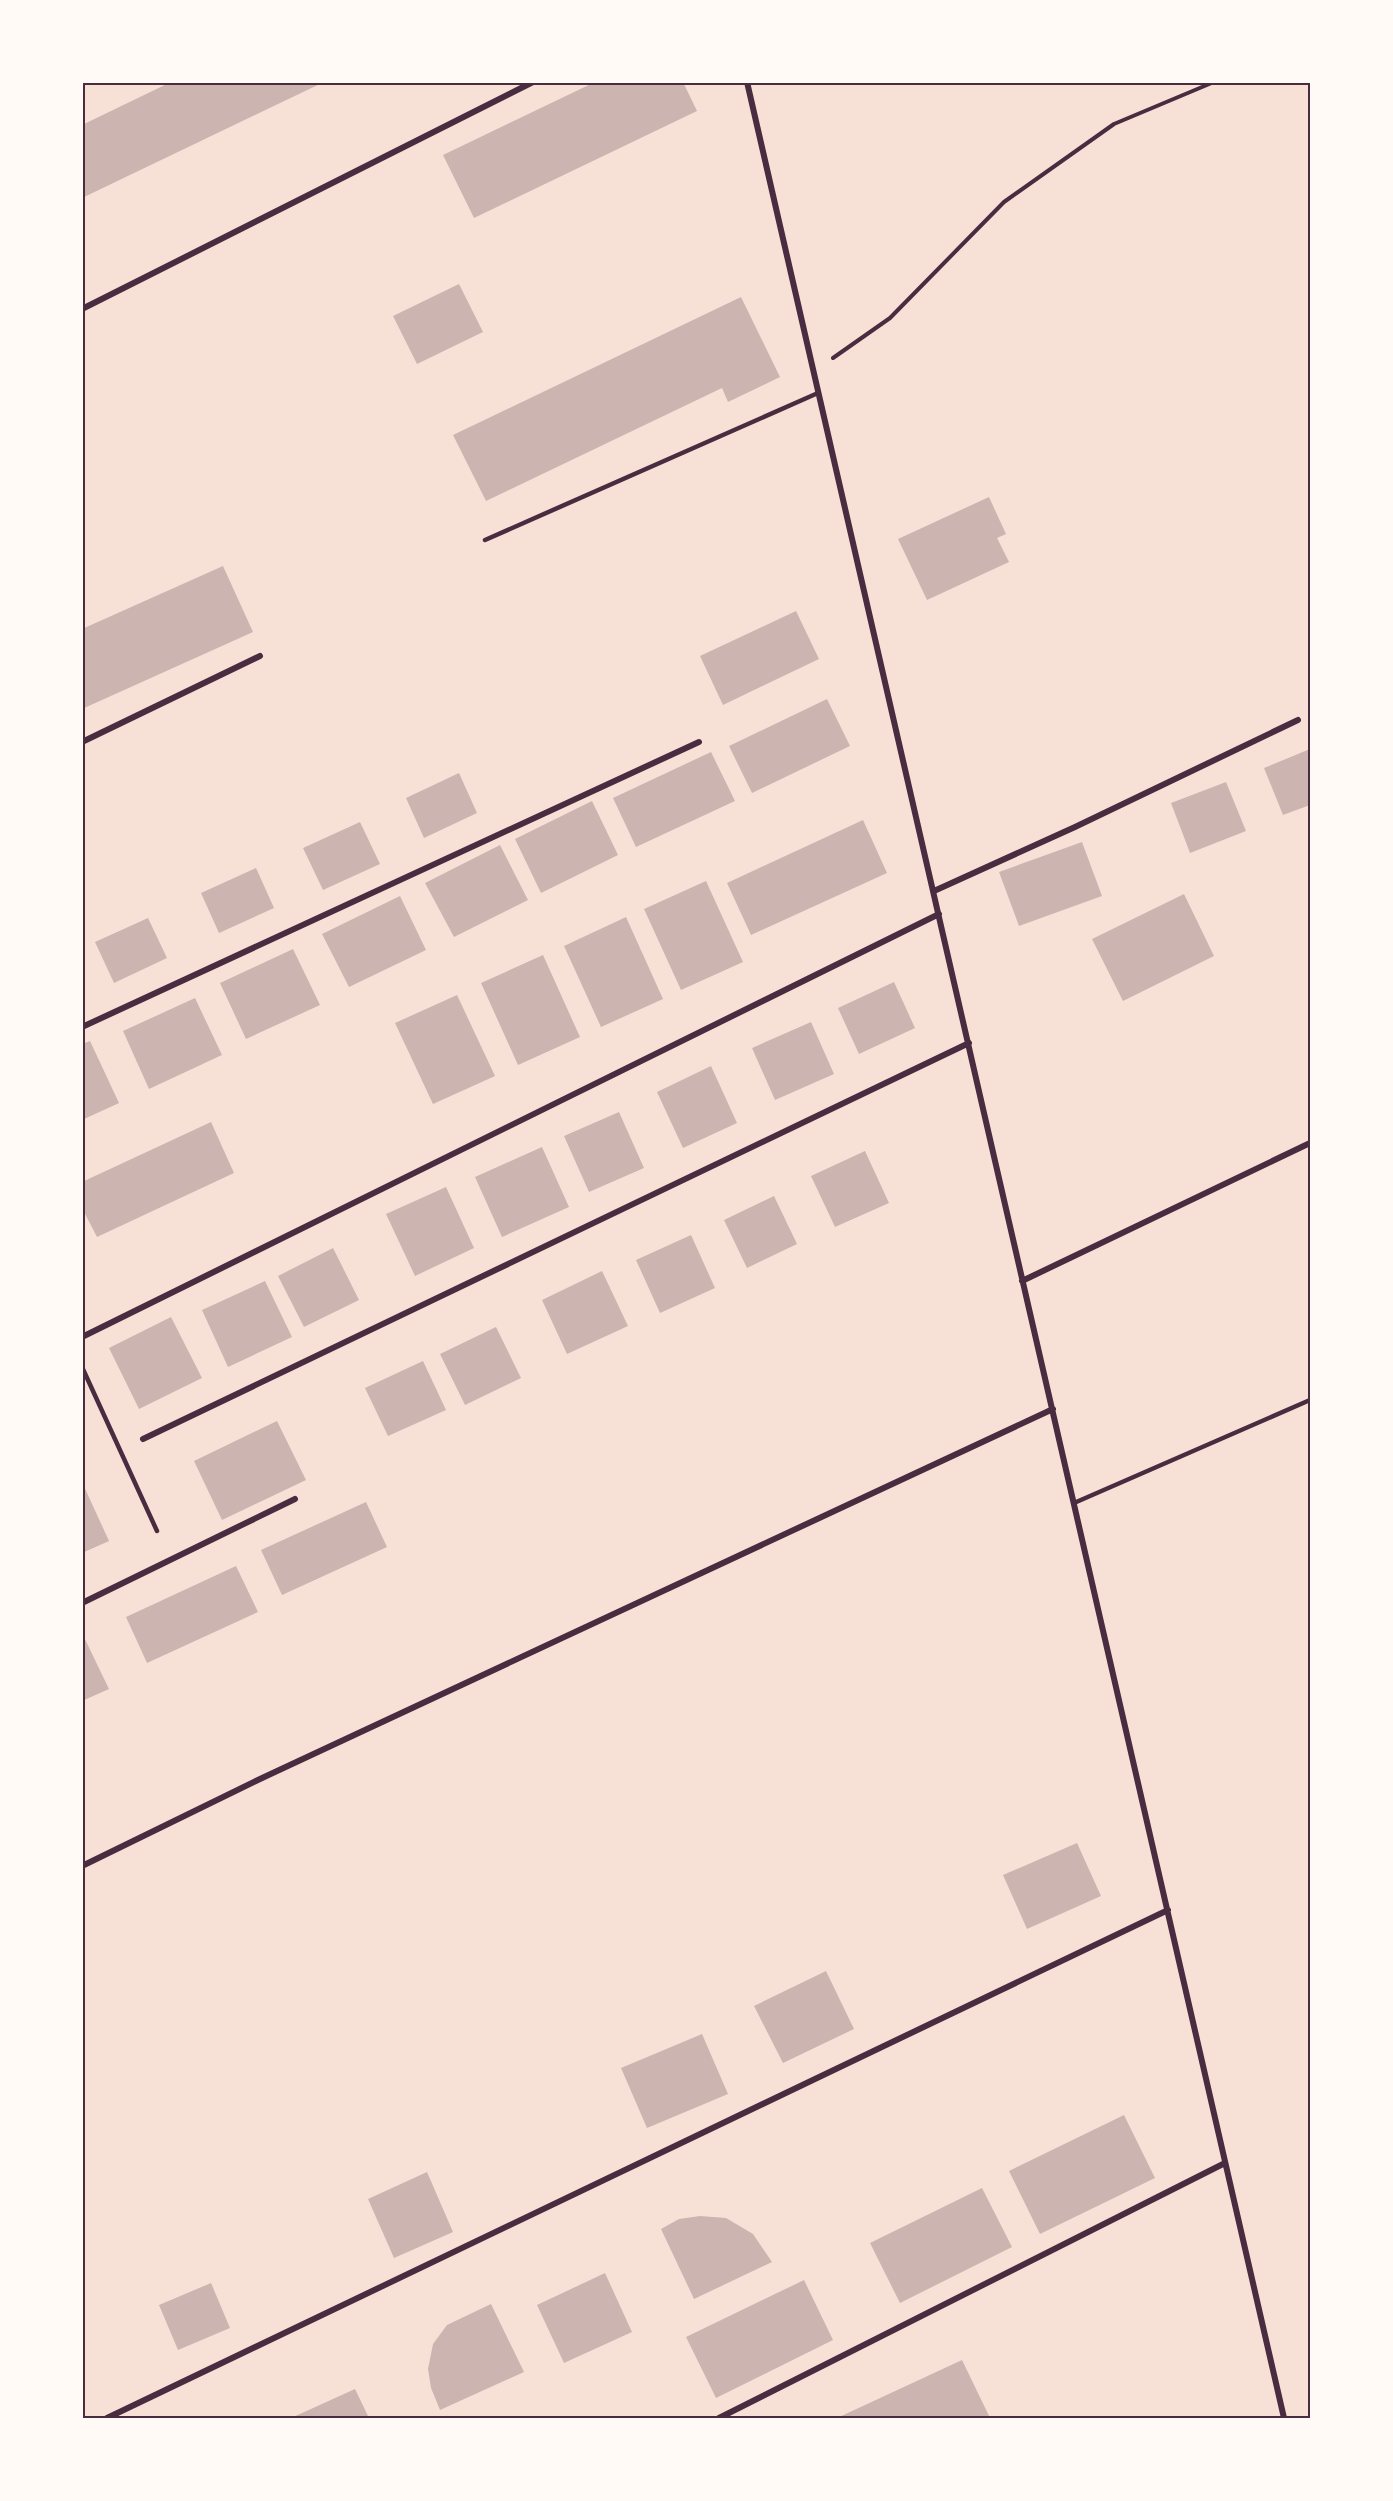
<svg xmlns="http://www.w3.org/2000/svg" width="1393" height="2501" viewBox="0 0 1393 2501" font-family="'Times New Roman',serif">
<style>
.building{fill:#ccb4b1}
.lines{fill:none;stroke-linecap:round;stroke-linejoin:round}
.path{stroke:#4a2c40;stroke-width:4}
.service{stroke:#4a2c40;stroke-width:4.5}
.minor{stroke:#4a2c40;stroke-width:6}
.neatline{fill:none;stroke:#4a2c40;stroke-width:2}
</style>
<rect width="100%" height="100%" fill="#f7e1d7"/>
<path class="building" d="M171,82h153l-242,116v-73z
M595,82h88l14,29 -223,107 -31,-63z
M459,284l24,48 -66,32 -24,-48z
M741,297l39,80 -52,25 -6,-14 -236,113 -33,-66z
M989,497l17,37 -9,4 12,24 -82,38 -29,-61z
M223,566l30,66 -171,77v-80z
M796,611l23,48 -96,46 -23,-49z
M827,699l23,47 -98,47 -23,-47z
M1310,749v56l-27,10 -19,-47z
M711,752l24,49 -99,46 -23,-49z
M459,773l18,40 -53,25 -18,-40z
M1226,782l20,49 -56,22 -19,-50z
M592,801l26,54 -77,38 -26,-54z
M863,820l24,53 -136,62 -24,-52z
M360,822l20,42 -57,26 -20,-42z
M1082,842l20,54 -83,30 -20,-54z
M500,845l28,55 -74,37 -29,-54z
M256,868l18,40 -55,25 -18,-40z
M706,881l37,81 -62,28 -37,-81z
M1184,894l30,62 -91,45 -31,-62z
M400,896l26,54 -77,37 -27,-53z
M626,917l37,82 -62,28 -37,-81z
M148,918l19,40 -53,25 -19,-41z
M293,949l27,56 -74,34 -26,-56z
M543,955l37,82 -62,28 -37,-82z
M894,982l21,46 -56,26 -21,-46z
M457,995l38,81 -62,28 -38,-81z
M195,998l27,57 -73,34 -26,-58z
M811,1022l23,52 -59,26 -23,-52z
M90,1041l29,62 -37,17v-76z
M711,1066l26,57 -54,25 -26,-56z
M619,1112l25,56 -55,24 -25,-56z
M211,1122l23,51 -137,64 -15,-29v-26z
M542,1147l27,60 -67,30 -27,-60z
M865,1151l24,52 -54,24 -24,-51z
M446,1187l28,61 -59,28 -29,-62z
M774,1196l23,48 -50,24 -23,-48z
M691,1235l24,53 -55,25 -24,-53z
M333,1248l26,52 -55,27 -26,-51z
M602,1271l26,55 -61,28 -25,-54z
M265,1281l27,56 -64,30 -26,-57z
M171,1317l31,61 -63,31 -30,-61z
M496,1327l25,51 -56,27 -25,-51z
M423,1361l23,49 -58,26 -23,-48z
M277,1421l29,59 -84,40 -28,-59z
M82,1482l27,59 -27,12z
M366,1502l21,45 -105,48 -21,-45z
M236,1566l22,46 -111,51 -21,-46z
M82,1633l27,56 -27,12z
M1077,1843l24,53 -74,33 -24,-54z
M826,1971l28,58 -71,34 -29,-57z
M702,2034l26,60 -81,34 -26,-60z
M1124,2115l31,63 -115,56 -31,-63z
M427,2172l26,60 -59,26 -26,-59z
M982,2188l30,59 -112,56 -30,-60z
M700,2216l26,2 27,16 19,28 -78,37 -33,-70 18,-10z
M605,2273l27,59 -68,31 -27,-58z
M804,2280l29,60 -117,58 -30,-61z
M211,2283l19,45 -52,22 -19,-45z
M491,2304l33,68 -84,38 -9,-22 -3,-19 5,-25 14,-19z
M962,2360l28,58h-153z
M355,2389l14,29h-78z"/>
<g class="lines">
<path class="path" d="M833,358l57,-40 114,-116 110,-78 100,-42"/>
<path class="service" d="M485,540l333,-147
M82,1367l75,164
M1074,1503l236,-103"/>
<path class="minor" d="M747,82l537,2336
M82,309l451,-227
M82,742l178,-86
M934,891l141,-64 223,-107
M82,1027l617,-285
M1022,1281l288,-138
M82,1337l857,-423
M143,1439l826,-396
M82,1603l213,-104
M82,1866l178,-87 793,-370
M107,2418l1061,-508
M719,2418l506,-255"/>
</g>
<rect width="1393" height="2501" fill="none" stroke="#fffaf5" stroke-width="168"/>
<rect x="84" y="84" width="1225" height="2333" class="neatline"/>
</svg>
